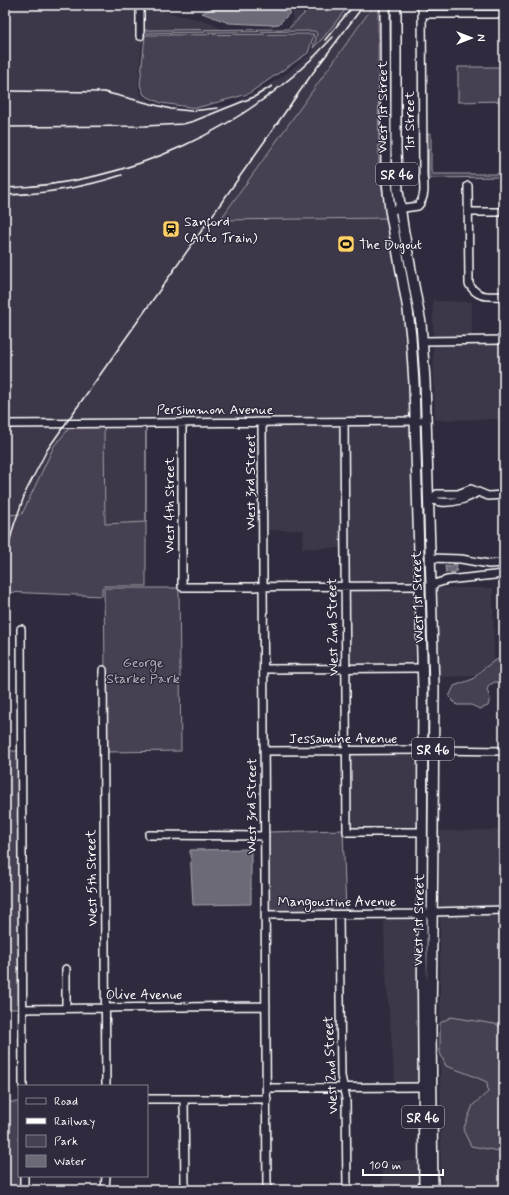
<svg xmlns="http://www.w3.org/2000/svg" width="509" height="1195" viewBox="0 0 509 1195" font-family="Mynerve,sans-serif">
<style>
.built{fill:#3c3749}
.green{fill:#464152;stroke:#a2a0a8}
.water{fill:#6d6a77;stroke:#a7a6ad}
.lines{fill:none;stroke-linecap:round;stroke-linejoin:round}
.minor-casing{stroke:#fff;stroke-width:10}
.major-casing{stroke:#fff;stroke-width:12}
.minor{stroke:#2f2a3d;stroke-width:7}
.major{stroke:#2f2a3d;stroke-width:9}
.rail{stroke:#fff;stroke-width:1.5}
.labels{text-anchor:middle;stroke-width:3;stroke-linejoin:round;paint-order:stroke}
.shield{fill:#2f2a3d;stroke:#c1bfc5;stroke-width:1}
.shield-label{font-size:13px;font-weight:bold;fill:#fff}
.street-label{font-size:14px;fill:#fff;stroke:#2f2a3d}
.poi-label{font-size:14px;fill:#fff;stroke:#2f2a3d;text-anchor:start}
.park-label{font-size:14px;fill:#b5b3ba;stroke:#2f2a3d}
</style>
<rect width="100%" height="100%" fill="#2f2a3d"/>
<filter id="ink" filterUnits="userSpaceOnUse"><feTurbulence type="fractalNoise" baseFrequency=".025" numOctaves="2"/><feDisplacementMap in="SourceGraphic" scale="8" xChannelSelector="R" yChannelSelector="G"/><feConvolveMatrix kernelMatrix="1 2 1 2 8 2 1 2 1" color-interpolation-filters="sRGB"/></filter>
<g filter="url(#ink)">
<path class="built" d="M5,5h132v34h5l-4,47 3,10 17,9 38,6 15,-4 20,-2 12,-7 7,-2 36,-22 10,-9 15,-11 2,-6 10,-10 26,-33h25l-154,215 167,-2 20,113 3,88 -405,2z
M143,5h12l2,5 52,12 12,7 -78,1z
M292,5h12v9l-16,15 5,-11z
M427,5h71l1,6h-72z
M433,299l4,2 35,1v33l32,1v1l-71,1z
M504,343v76l-69,1 -2,-76z
M341,424v124h-39l2,-18h-38l-1,-105z
M347,424h63l3,159 -65,1z
M146,425v97l-41,2 -1,-98z
M5,426h66l-17,20 -32,68 -17,1z
M414,588l1,77 -66,1 -1,-77z
M437,588h56l1,73 -18,15 -38,1z
M350,755l67,1v74h-67z
M504,830v77l-64,2 -1,-78z
M504,913v77l-5,2v14l1,2h4v20l-9,-4 -44,-7 -11,6v-109z
M418,916l2,168h-25l-10,-120 -1,-47z
M440,1053l6,13 20,7 21,9 1,10 -15,13 25,47h6v38h-63z
M382,1161h38v29h-38z"/>
<path class="green" d="M304,5h45l-26,33 -10,10 4,-14 -2,-3 -171,2v-3h3l141,-1 16,-15z
M374,5h4l1,168 8,45 -167,2z
M314,34l-6,19 -60,41 -52,14 -35,-5 -17,-8 -4,-10 5,-50z
M458,67h46v34l-46,1z
M428,133h3v38l2,3h71v3l-72,1 -3,2z
M146,425v161h-42l-2,2v8l-97,-4v-77l17,-1 32,-68 17,-20h33l1,98 41,-2z
M104,588h75l2,163 -75,1z
M503,657l1,1v26l-2,-2h-7l-6,3 -2,5 3,8 -2,8 -8,3 -9,-4h-14l-8,-8 5,-11 19,-7 10,-10 11,-8z
M5,751h14l1,258h-15z
M343,830l3,82h-78v-80z
M451,1017l44,7 9,4v124l-33,-6 -8,-16 10,-25 15,-13 -1,-10 -21,-9 -20,-7 -6,-13v-30z
M5,1102h14v74h2v14h-16z"/>
<path class="water" d="M226,5h63l2,2 -1,6 -11,11 -8,1 -42,-2 -27,-10 11,-5z
M455,563l2,2 -1,7 -10,1 -1,-7 6,1z
M251,849v55l-58,1 -3,-55z"/>
<g class="lines">
<defs>
<path id="minor" d="M140,5v31
M422,14h82
M468,186l1,98c9,15 19,12 35,12
M390,210l28,-4c8,-9 6,-20 5,-31l-1,-170
M468,212h36
M423,341l81,-1
M262,422l5,768
M344,422l3,410h75
M182,423v164l238,-1
M5,424l421,-3
M428,499c5,0 8,3 13,3 13,1 27,-3 37,-10
M432,499l5,-5h21l13,-5 17,7 16,-1
M430,558l31,1 28,5 15,-1
M431,585l16,-5 57,-6
M21,629l2,457
M264,669l159,-1
M103,670l3,416
M433,750l71,1
M264,751l159,-1
M149,835l116,1
M265,915l157,-1 10,-2 72,-2
M339,915l2,161 5,23 1,91
M66,969v39
M23,1009l243,-3
M267,1088l156,-1
M147,1099h120
M184,1099l1,91
M24,1176v14
M105,1190l1,-14"/>
<path id="major" d="M385,5l1,166 4,39 18,100 3,27 3,46 9,307 -1,224 2,276
M396,5v146l2,39 5,37 18,96 4,58 9,307 -1,148 -2,195 2,159"/>
</defs>
<use href="#minor" class="minor-casing"/>
<use href="#major" class="major-casing"/>
<use href="#minor" class="minor"/>
<use href="#major" class="major"/>
<path class="rail" d="M325,40l29,-35
M5,91l99,1 67,17 20,2 27,-3
M5,127l140,-1 38,-2 11,-3 60,-24 18,-11
M5,188c123,-4 245,-59 328,-151
M5,195c39,-1 80,-8 117,-20
M5,558l9,-33 12,-34 21,-41 265,-376 52,-69"/>
</g>
</g>
<defs>
<symbol id="station-square" viewBox="-11 -11 22 22"><rect x="-9" y="-9" width="18" height="18" rx="4" fill="#ffd166" stroke="#2f2a3d"/><path d="M-3-6H3Q5-6 5-4V2Q5 4 3 4L4.5 6H3L1.5 4h-3L-3 6H-4.5L-3 4Q-5 4-5 2V-4Q-5-6-3-6ZM-3.5-4v3h7v-3ZM-3.5 1v1.5H-2V1ZM2 1v1.5H3.5V1Z" fill="#111"/></symbol>
<symbol id="stadium-square" viewBox="-11 -11 22 22"><rect x="-9" y="-9" width="18" height="18" rx="4" fill="#ffd166" stroke="#2f2a3d"/><path d="M0-5a6.5 5 0 1 0 0 10a6.5 5 0 1 0 0-10ZM-3.5-1.8h7v3.6h-7Z" fill="#111"/></symbol>
</defs>
<g fill-rule="evenodd">
<use href="#station-square" x="161" y="219" width="20" height="20"/>
<use href="#stadium-square" x="336" y="234" width="20" height="20"/>
</g>
<g class="labels">
<g class="shield">
<rect x="376" y="163" width="42" height="22" rx="3"/>
<rect x="412" y="738" width="42" height="22" rx="3"/>
<rect x="402" y="1106" width="42" height="22" rx="3"/>
</g>
<g class="shield-label">
<text x="397" y="179">SR 46</text>
<text x="433" y="754">SR 46</text>
<text x="423" y="1122">SR 46</text>
</g>
<g class="street-label">
<text transform="translate(382 107) rotate(-90)" y="5">West 1st Street</text>
<text transform="translate(409 121) rotate(-90)" y="5">1st Street</text>
<text x="215" y="414">Persimmon Avenue</text>
<text transform="translate(250 482) rotate(-90)" y="5">West 3rd Street</text>
<text transform="translate(169 505) rotate(-90)" y="5">West 4th Street</text>
<text transform="translate(417 597) rotate(-92)" y="5">West 1st Street</text>
<text transform="translate(332 627) rotate(-91)" y="5">West 2nd Street</text>
<text x="343" y="743">Jessamine Avenue</text>
<text transform="translate(251 806) rotate(-90)" y="5">West 3rd Street</text>
<text transform="translate(91 878) rotate(-91)" y="5">West 5th Street</text>
<text x="337" y="906">Mangoustine Avenue</text>
<text transform="translate(418 920) rotate(-89)" y="5">West 1st Street</text>
<text x="144" y="999">Olive Avenue</text>
<text transform="translate(330 1065) rotate(-93)" y="5">West 2nd Street</text>
</g>
<g class="poi-label">
<text x="184" y="226">Sanford<tspan x="184" dy="16">(Auto Train)</tspan></text>
<text x="359" y="249">The Dugout</text>
</g>
<g class="park-label">
<text x="143" y="667">George<tspan x="143" dy="16">Starke Park</tspan></text>
</g>
</g>
<rect width="509" height="1195" fill="none" stroke="#2f2a3d" stroke-width="20"/>
<rect x="10" y="10" width="489" height="1175" fill="none" stroke="#fff" stroke-width="1.5" filter="url(#ink)"/>
<rect x="18" y="1085" width="130" height="92" fill="#2f2a3d" stroke="#827f8b"/>
<rect x="26" y="1098" width="20" height="6" fill="#2f2a3d" stroke="#827f8b"/>
<text x="54" y="1105" font-size="12" fill="#ffffff">Road</text>
<rect x="26" y="1118" width="20" height="6" fill="#ffffff" stroke="#827f8b"/>
<text x="54" y="1125" font-size="12" fill="#ffffff">Railway</text>
<rect x="26" y="1135" width="20" height="12" fill="#464152" stroke="#827f8b"/>
<text x="54" y="1145" font-size="12" fill="#ffffff">Park</text>
<rect x="26" y="1155" width="20" height="12" fill="#6d6a77" stroke="#827f8b"/>
<text x="54" y="1165" font-size="12" fill="#ffffff">Water</text>
<g transform="translate(471 38) rotate(90)" stroke="#2f2a3d" stroke-width="3" paint-order="stroke">
<path d="M0-3L7 15L0 10L-7 15Z" fill="#ffffff"/>
<text y="-6" font-size="11" font-weight="bold" text-anchor="middle" fill="#ffffff">N</text>
</g>
<path d="M363 1169v6h80v-6" fill="none" stroke="#ffffff" stroke-width="2"/>
<text x="369" y="1169" font-size="12" fill="#ffffff" stroke="#2f2a3d" stroke-width="3" paint-order="stroke">100 m</text>
</svg>
